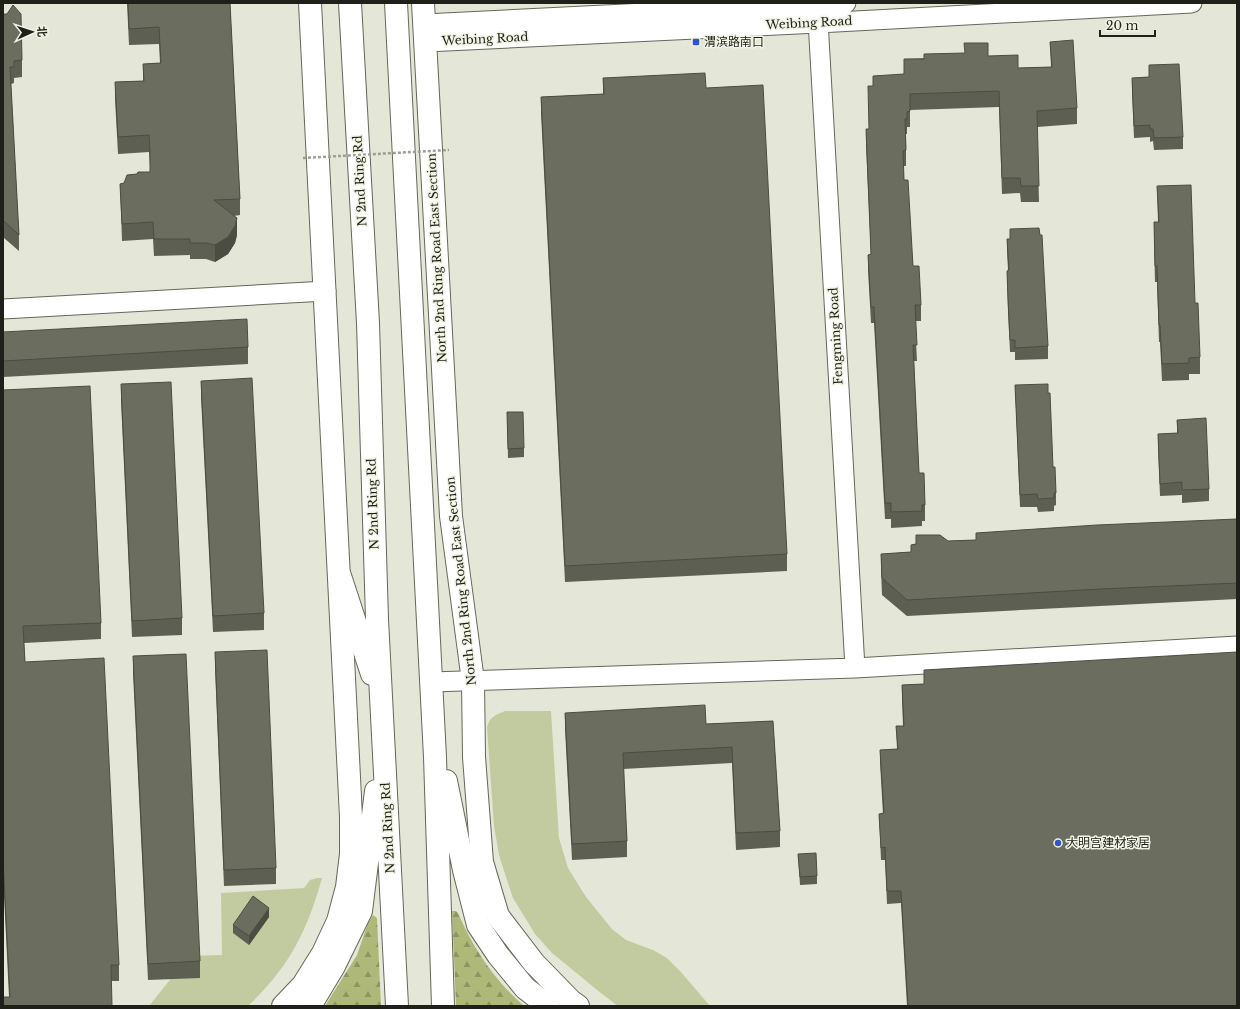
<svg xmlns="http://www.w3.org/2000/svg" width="1240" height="1009" viewBox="0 0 1240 1009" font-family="'Libre Baskerville','Noto Sans SC',serif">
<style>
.forest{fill:url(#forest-firs)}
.park{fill:#c2cba0}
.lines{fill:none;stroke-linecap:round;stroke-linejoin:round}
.minor-casing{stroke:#656859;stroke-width:21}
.major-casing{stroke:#656859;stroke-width:24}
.highway-casing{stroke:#656859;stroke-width:24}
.minor{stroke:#fff;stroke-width:19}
.major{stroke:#fff;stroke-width:22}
.highway{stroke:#fff;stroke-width:22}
.path-bridge{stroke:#9d9f93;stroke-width:2.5;stroke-dasharray:3 2;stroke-linecap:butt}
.wall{fill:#5c5f52}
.shaded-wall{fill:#4b4d42}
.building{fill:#6b6e5f;stroke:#4b4d42}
.poi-dot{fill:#3254c4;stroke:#f1f4e4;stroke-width:1.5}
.labels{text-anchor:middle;stroke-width:3;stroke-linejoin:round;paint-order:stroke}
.street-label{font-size:12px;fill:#1f201a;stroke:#f1f4e4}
.poi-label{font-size:12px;fill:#1f201a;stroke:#f1f4e4;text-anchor:start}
</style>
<defs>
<pattern id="forest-firs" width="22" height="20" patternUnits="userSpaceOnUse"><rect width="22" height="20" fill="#aeb979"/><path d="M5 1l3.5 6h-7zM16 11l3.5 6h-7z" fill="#8d9662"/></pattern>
</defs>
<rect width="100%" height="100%" fill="#e4e7d7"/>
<path class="forest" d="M452,911h4l2,2c15,35 37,68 66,93h-68z
M373,915l4,3 4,88h-56l32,-51 11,-32z"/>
<path class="park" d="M505,711h46l8,127 9,30 18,29 26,32 14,11 27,10 14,8 14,14 29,34h-92l-16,-12 -50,-41 -17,-19 -22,-36 -8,-24 -6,-19 -5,-29 -7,-99c3,-10 8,-12 18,-16z
M317,878h5c-15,54 -33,89 -74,128h-99l40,-50 33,-1 -1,-62 83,-5 6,-8z"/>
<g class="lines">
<defs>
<path id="minor" d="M817,3l38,665
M424,24l422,-21
M426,42l392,-19 374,-20
M3,309l323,-18
M431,682l424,-14 382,-22"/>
<path id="major" d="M423,3l28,513 22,165 1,76 8,105 16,54 36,47 37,38 7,5
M283,1006l20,-21 20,-32 15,-32 9,-34 4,-33v-37l-41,-814"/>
<path id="highway" d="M350,3l18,320 9,296 20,387
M396,3l39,754 8,249
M340,576l32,98
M446,781l18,89 14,55 20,30 27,33 23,18
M310,1006l24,-40 27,-55 15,-120"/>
</defs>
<use href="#minor" class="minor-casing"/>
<use href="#major" class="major-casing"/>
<use href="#highway" class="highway-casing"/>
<use href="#minor" class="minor"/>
<use href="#major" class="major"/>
<use href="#highway" class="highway"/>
<path class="path-bridge" d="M303,158l146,-8"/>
</g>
<path class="wall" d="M127,3h103l10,196v16l-6,1 3,19 -2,8 -7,11 -13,8 -9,-3h-16v-4l-36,1 -1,-17 -31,2 -2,-57 4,-1 13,-9 13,-2v-6l-1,-14 -31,2 -3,-55v-17l28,-1v-17l17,-1 -1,-19 -30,1z
M3,14l19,46v17l-8,1v5l-3,1 8,151v16l-15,-13h-1z
M1050,42l27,66v16l-40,3 2,75h-18l-1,-9 -18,1 -3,-87 -89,3v17h-3v7h-1v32h-3l1,14 9,86 8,39v16h-6l2,40h-3l5,112 6,32v16h-3v5l-31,2v-9h-6l-11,-196h-3l-3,-53v-15l3,-1 -5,-109v-16h3l4,-43 31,-12v-15l84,-3 30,12 33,-1z
M1149,65l34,72v12l-29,1 -1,-9 -3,1v-5l-16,1 -2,-47v-13l17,-1z
M603,78l103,10 81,466v17l-222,11 -24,-469v-16l62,-3z
M1157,186l38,117 5,54v17h-11v6l-27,1 -2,-39h-1l-2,-60h-2l-1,-43v-17h4z
M1010,229l38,117v13l-33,1v-8h-5l-2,-41 -1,-40 1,-1 -1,-19v-12h3z
M3,332l245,15v17l-245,13z
M201,381l63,232v17l-51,2 -12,-235z
M121,384l61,234v17l-50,2 -11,-236z
M1015,385l38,82 3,26v12l-2,1v5l-16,1 -1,-5h-17z
M3,390l98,233v16l-77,4 1,19 94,303v16h-8l-102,16 -6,-122z
M507,412l17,36v9l-16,1z
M1177,420l32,69v12l-27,2v-8l-22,1 -2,-50v-12l19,-1z
M1237,519v80l-137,7 -193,10 -25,-21 -1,-25v-16l30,-2v-7l5,-1v-9l32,6 28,-1v-7z
M215,652l61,216v16l-52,2 -9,-218z
M133,656l67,305v17l-52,2 -15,-307z
M924,670l313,336h-330l-6,-103 -14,1 -2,-44h-4l-2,-46h4l-3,-52v-12l17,-1 -1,-23h7l-1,-28v-13l22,-1z
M565,713l141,11 67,-3 7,110v16l-44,3 -4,-87 -109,6 4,72v16l-55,3 -7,-131z
M798,854l19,22v8l-17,1z
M269,917l-20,28 -16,-12v-8z"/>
<path class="shaded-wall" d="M237,218v17l-2,8 -7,11 -13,8v-17z
M269,908v9l-20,28v-9z"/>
<path class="building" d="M128,3h102l10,196 -26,1 23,18 -2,8 -7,11 -13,8 -9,-2h-16v-4h-36l-1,-17 -31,2 -2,-40 4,-1 3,-8 10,-1 1,-2h12v-22l-1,-15 -31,2 -3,-55 29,-1 -1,-17 18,-1 -2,-36 -30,2z
M13,5l8,9 1,46 -8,1v6h-4l9,168 -15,-14h-1v-207h4z
M1073,40l4,68 -40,3 2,75h-18l-1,-8h-18l-3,-87 -89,3v17l-3,1v7h-2l1,31 -3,1 1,29h4l5,86h6l2,39h-6l2,40h-4l6,128h5l1,32h-3v6l-31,1v-9h-6l-11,-196h-3l-3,-52 3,-1 -5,-125h3l-1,-43h5v-10l31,-2v-15h20v-5l41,-1 -1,-10h24v13l30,-1v13l34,-1 -2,-25z
M1179,64l4,73 -29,1 -1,-9h-3v-4l-16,1 -2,-48 17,-1v-12z
M705,73l1,15 57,-3 24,469 -222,12 -24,-469 63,-3 -1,-16z
M1191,185l4,118h3l2,54 -11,1v5l-27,1 -2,-39h-1l-2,-59h-2l-1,-44h5l-2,-36z
M1039,228l1,7h2l6,111 -33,2v-8h-5l-2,-41 -1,-28 2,-1 -2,-31h3v-10z
M247,319l1,28 -245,14v-29z
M252,378l12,235 -51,3 -12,-235z
M171,382l11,236 -50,3 -11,-237z
M1048,384v9h2l3,74h2l1,26h-2v5l-16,1 -1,-5 -17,1 -5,-110z
M90,386l11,237 -78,3 2,36 79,-4 15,307h-8l1,41h-109v-9h7l-7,-138v-469z
M507,412h16l1,36 -16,1z
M1206,418l3,71 -27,1v-8l-22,2 -2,-50 20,-1 -1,-13z
M1237,519v64l-137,6 -193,11 -25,-22 -1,-24 30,-2v-7l5,-1v-9h24l8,6 28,-1v-7l121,-8z
M267,650l9,218 -52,2 -9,-218z
M1237,652v354h-329l-7,-115h-14l-2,-44 -4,1 -2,-34 5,-1 -4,-63 18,-1 -2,-23h8l-2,-41 22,-1v-14z
M186,654l14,307 -52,3 -15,-308z
M705,705l1,19 67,-3 7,110 -44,2 -4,-86 -109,6 4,88 -55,3 -7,-131z
M816,853l1,23 -17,1 -2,-23z
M253,896l16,12 -20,28 -16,-11z"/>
<g class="poi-dot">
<rect x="692" y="38" width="8" height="8" rx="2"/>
<circle cx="1058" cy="843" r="4"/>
</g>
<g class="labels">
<g class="street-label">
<text transform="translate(809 23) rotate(-3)" y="4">Weibing Road</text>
<text transform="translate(485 39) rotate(-3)" y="4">Weibing Road</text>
<text transform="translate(360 181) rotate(-93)" y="4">N 2nd Ring Rd</text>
<text transform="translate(437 258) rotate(-93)" y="4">North 2nd Ring Road East Section</text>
<text transform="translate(836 336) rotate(-93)" y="4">Fengming Road</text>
<text transform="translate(373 504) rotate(-92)" y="4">N 2nd Ring Rd</text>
<text transform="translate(461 581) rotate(-96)" y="4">North 2nd Ring Road East Section</text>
<text transform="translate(388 828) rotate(-93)" y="4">N 2nd Ring Rd</text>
</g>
<g class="poi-label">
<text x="704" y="46">渭滨路南口</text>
<text x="1066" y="847">大明宫建材家居</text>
</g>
</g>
<rect width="1240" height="1009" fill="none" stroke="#1f201a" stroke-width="8"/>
<g transform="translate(32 32) rotate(87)" stroke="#f1f4e4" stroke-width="3" paint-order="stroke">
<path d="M0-3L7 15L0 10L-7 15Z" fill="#1f201a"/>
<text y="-6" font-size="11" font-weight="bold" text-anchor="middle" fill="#1f201a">北</text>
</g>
<path d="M1100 30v6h55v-6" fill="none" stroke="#1f201a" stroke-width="2"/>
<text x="1106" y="30" font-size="12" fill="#1f201a" stroke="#f1f4e4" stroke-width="3" paint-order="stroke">20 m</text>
</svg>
